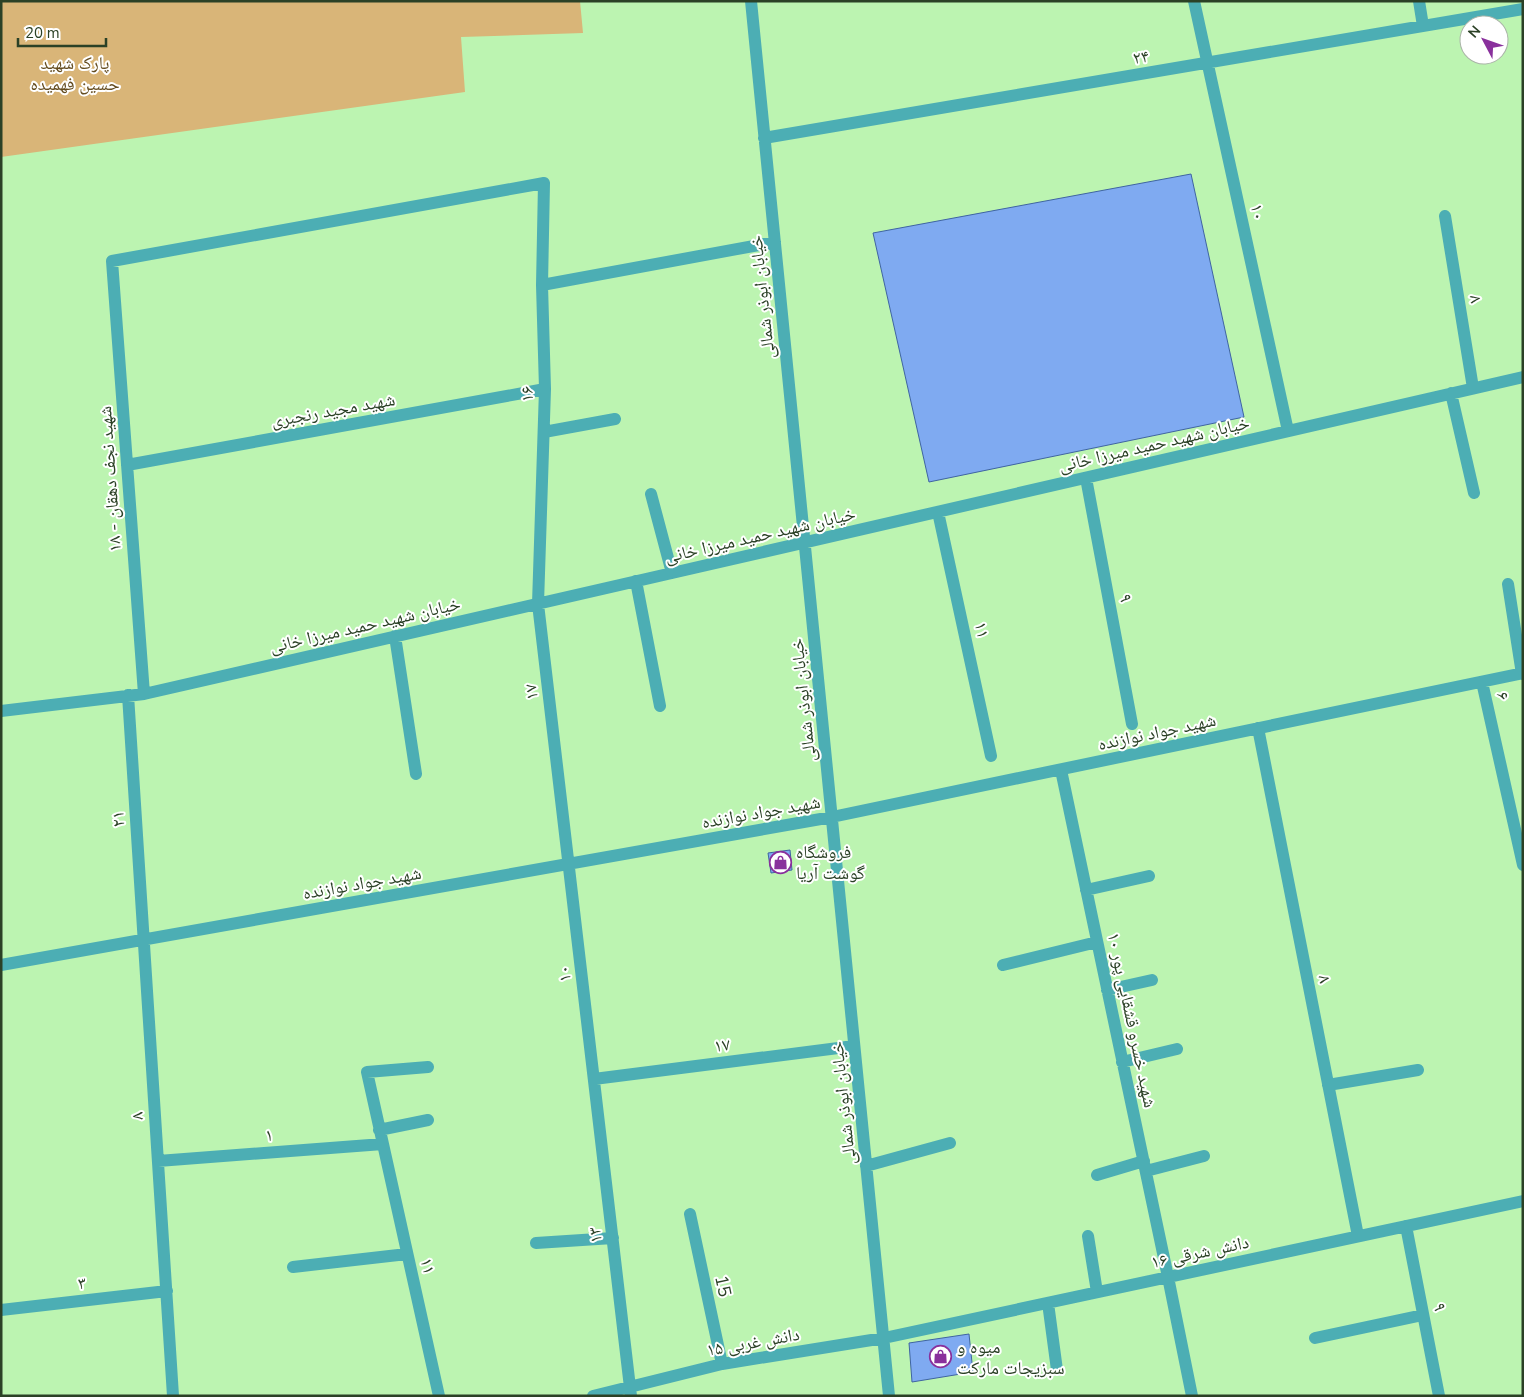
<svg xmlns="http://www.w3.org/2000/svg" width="1524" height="1397" viewBox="0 0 1524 1397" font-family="'Nunito Sans','Noto Naskh Arabic',sans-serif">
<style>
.green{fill:#d9b578}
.building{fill:#7faaf1;stroke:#3f64a1}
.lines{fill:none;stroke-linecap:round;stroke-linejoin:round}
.minor{stroke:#4caeb4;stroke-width:12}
.labels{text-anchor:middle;stroke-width:4;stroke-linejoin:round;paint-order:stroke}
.street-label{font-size:18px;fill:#2b4126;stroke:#fff}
.park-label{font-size:18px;fill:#644c1f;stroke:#fff}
.poi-label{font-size:18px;fill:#2b4126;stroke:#fff;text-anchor:start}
</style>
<rect width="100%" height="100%" fill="#bcf4b1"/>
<path class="green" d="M1,1h579l3,32 -122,4 4,55 -464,65z"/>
<path class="building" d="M1191,174l53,243 -315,65 -56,-249z
M790,850l2,20 -21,3 -3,-20z
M969,1334l4,38 -61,10 -3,-39z"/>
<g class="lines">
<path class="minor" d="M751,1l138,1395
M1194,1l94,430
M1419,1l4,25
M764,138l759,-129
M1445,216l28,172
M542,285l233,-43
M1451,393l23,100
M544,432l71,-13
M127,465l418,-76
M1086,478l46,246
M651,494l21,79
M938,512l53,244
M636,581l24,125
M1508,584l14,90
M395,636l21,138
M1482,682l41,183
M144,694l-32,-433 432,-78 -2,102 3,104 -7,215 93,792
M128,695l45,701
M1,711l143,-17 528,-121 851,-196
M1258,728l100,508
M1061,770l107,507 24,119
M1086,890l63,-14
M1,965l831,-148 691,-144
M1003,965l94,-23
M1107,990l45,-10
M1122,1062l55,-13
M428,1067l-61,5 72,324
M594,1079l260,-33
M1328,1085l90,-15
M379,1130l49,-10
M158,1161l225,-17
M866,1166l84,-23
M1146,1171l58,-15
M1097,1175l47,-14
M690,1214l32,150
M1406,1226l33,170
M1088,1236l9,56
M536,1243l77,-5
M293,1267l114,-13
M1048,1303l9,67
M1,1310l166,-19
M1315,1338l108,-23
M593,1396l129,-32 162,-26 639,-137"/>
</g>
<defs>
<symbol id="shop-ring" viewBox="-11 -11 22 22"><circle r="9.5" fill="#fff" stroke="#89309c" stroke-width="1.5"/><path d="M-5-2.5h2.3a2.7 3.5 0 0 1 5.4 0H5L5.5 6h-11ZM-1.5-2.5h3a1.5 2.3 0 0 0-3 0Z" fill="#89309c"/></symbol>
</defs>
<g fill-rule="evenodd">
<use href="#shop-ring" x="768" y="850" width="25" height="25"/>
<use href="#shop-ring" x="928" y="1344" width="25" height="25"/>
</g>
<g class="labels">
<g class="street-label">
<text transform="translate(1141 57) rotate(-10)" y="6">۲۴</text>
<text transform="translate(1258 212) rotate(78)" y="6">۱۰</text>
<text transform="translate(762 297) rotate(-96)" y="6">خیابان ابوذر شمالی</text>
<text transform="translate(1476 299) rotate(81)" y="6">۸</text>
<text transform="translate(527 394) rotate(-90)" y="6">۱۶</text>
<text transform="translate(333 410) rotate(-10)" y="6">شهید مجید رنجبری</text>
<text transform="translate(1154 444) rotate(-13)" y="6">خیابان شهید حمید میرزا خانی</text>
<text transform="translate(110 479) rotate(-94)" y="6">شهید نجف دهقان - ۱۸</text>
<text transform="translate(760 535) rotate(-13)" y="6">خیابان شهید حمید میرزا خانی</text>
<text transform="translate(1126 598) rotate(79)" y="6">۹</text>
<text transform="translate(365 625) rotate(-13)" y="6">خیابان شهید حمید میرزا خانی</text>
<text transform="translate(982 630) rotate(78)" y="6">۱۱</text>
<text transform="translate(531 692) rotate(-97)" y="6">۱۷</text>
<text transform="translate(1503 696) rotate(78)" y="6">۶</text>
<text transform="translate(803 700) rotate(-96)" y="6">خیابان ابوذر شمالی</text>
<text transform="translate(1157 732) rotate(-12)" y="6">شهید جواد نوازنده</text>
<text transform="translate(761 812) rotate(-10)" y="6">شهید جواد نوازنده</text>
<text transform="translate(118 819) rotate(-94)" y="6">۲۱</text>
<text transform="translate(362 883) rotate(-10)" y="6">شهید جواد نوازنده</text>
<text transform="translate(564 974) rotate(-97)" y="6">۱۰</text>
<text transform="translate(1325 979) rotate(79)" y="6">۸</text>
<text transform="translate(1132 1020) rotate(78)" y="6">شهید خسرو قشقایی پور ۱۰</text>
<text transform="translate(722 1045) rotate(-7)" y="6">۱۷</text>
<text transform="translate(843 1103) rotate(-96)" y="6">خیابان ابوذر شمالی</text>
<text transform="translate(137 1116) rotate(-94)" y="6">۸</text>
<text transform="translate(269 1135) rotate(-4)" y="6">۱</text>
<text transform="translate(595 1235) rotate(-97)" y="6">۱۳</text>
<text transform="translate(1200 1252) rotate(-12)" y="6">دانش شرقی ۱۶</text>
<text transform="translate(428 1266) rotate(77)" y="6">۱۱</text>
<text transform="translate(82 1283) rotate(-7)" y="6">۳</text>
<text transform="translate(723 1286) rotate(78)" y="6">15</text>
<text transform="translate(1440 1307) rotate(79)" y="6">۹</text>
<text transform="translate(753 1342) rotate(-10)" y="6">دانش غربی ۱۵</text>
</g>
<g class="park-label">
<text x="75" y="69">پارک شهید<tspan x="75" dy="21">حسین فهمیده</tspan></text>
</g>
<g class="poi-label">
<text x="796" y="858">فروشگاه<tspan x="796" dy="21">گوشت آریا</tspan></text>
<text x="957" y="1353">میوه و<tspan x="957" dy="21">سبزیجات مارکت</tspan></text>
</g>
</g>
<rect width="1524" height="1397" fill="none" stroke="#2b4126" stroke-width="5"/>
<g transform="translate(1484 40) rotate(311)"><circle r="24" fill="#ffffff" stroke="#aab3a8"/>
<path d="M0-4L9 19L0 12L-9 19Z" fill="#89309c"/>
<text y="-8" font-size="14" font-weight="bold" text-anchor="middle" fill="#2b4126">N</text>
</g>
<path d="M18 38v8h88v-8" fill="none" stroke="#2b4126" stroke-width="2.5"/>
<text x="25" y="38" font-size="15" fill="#2b4126" stroke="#ffffff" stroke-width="4" paint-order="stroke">20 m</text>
</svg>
